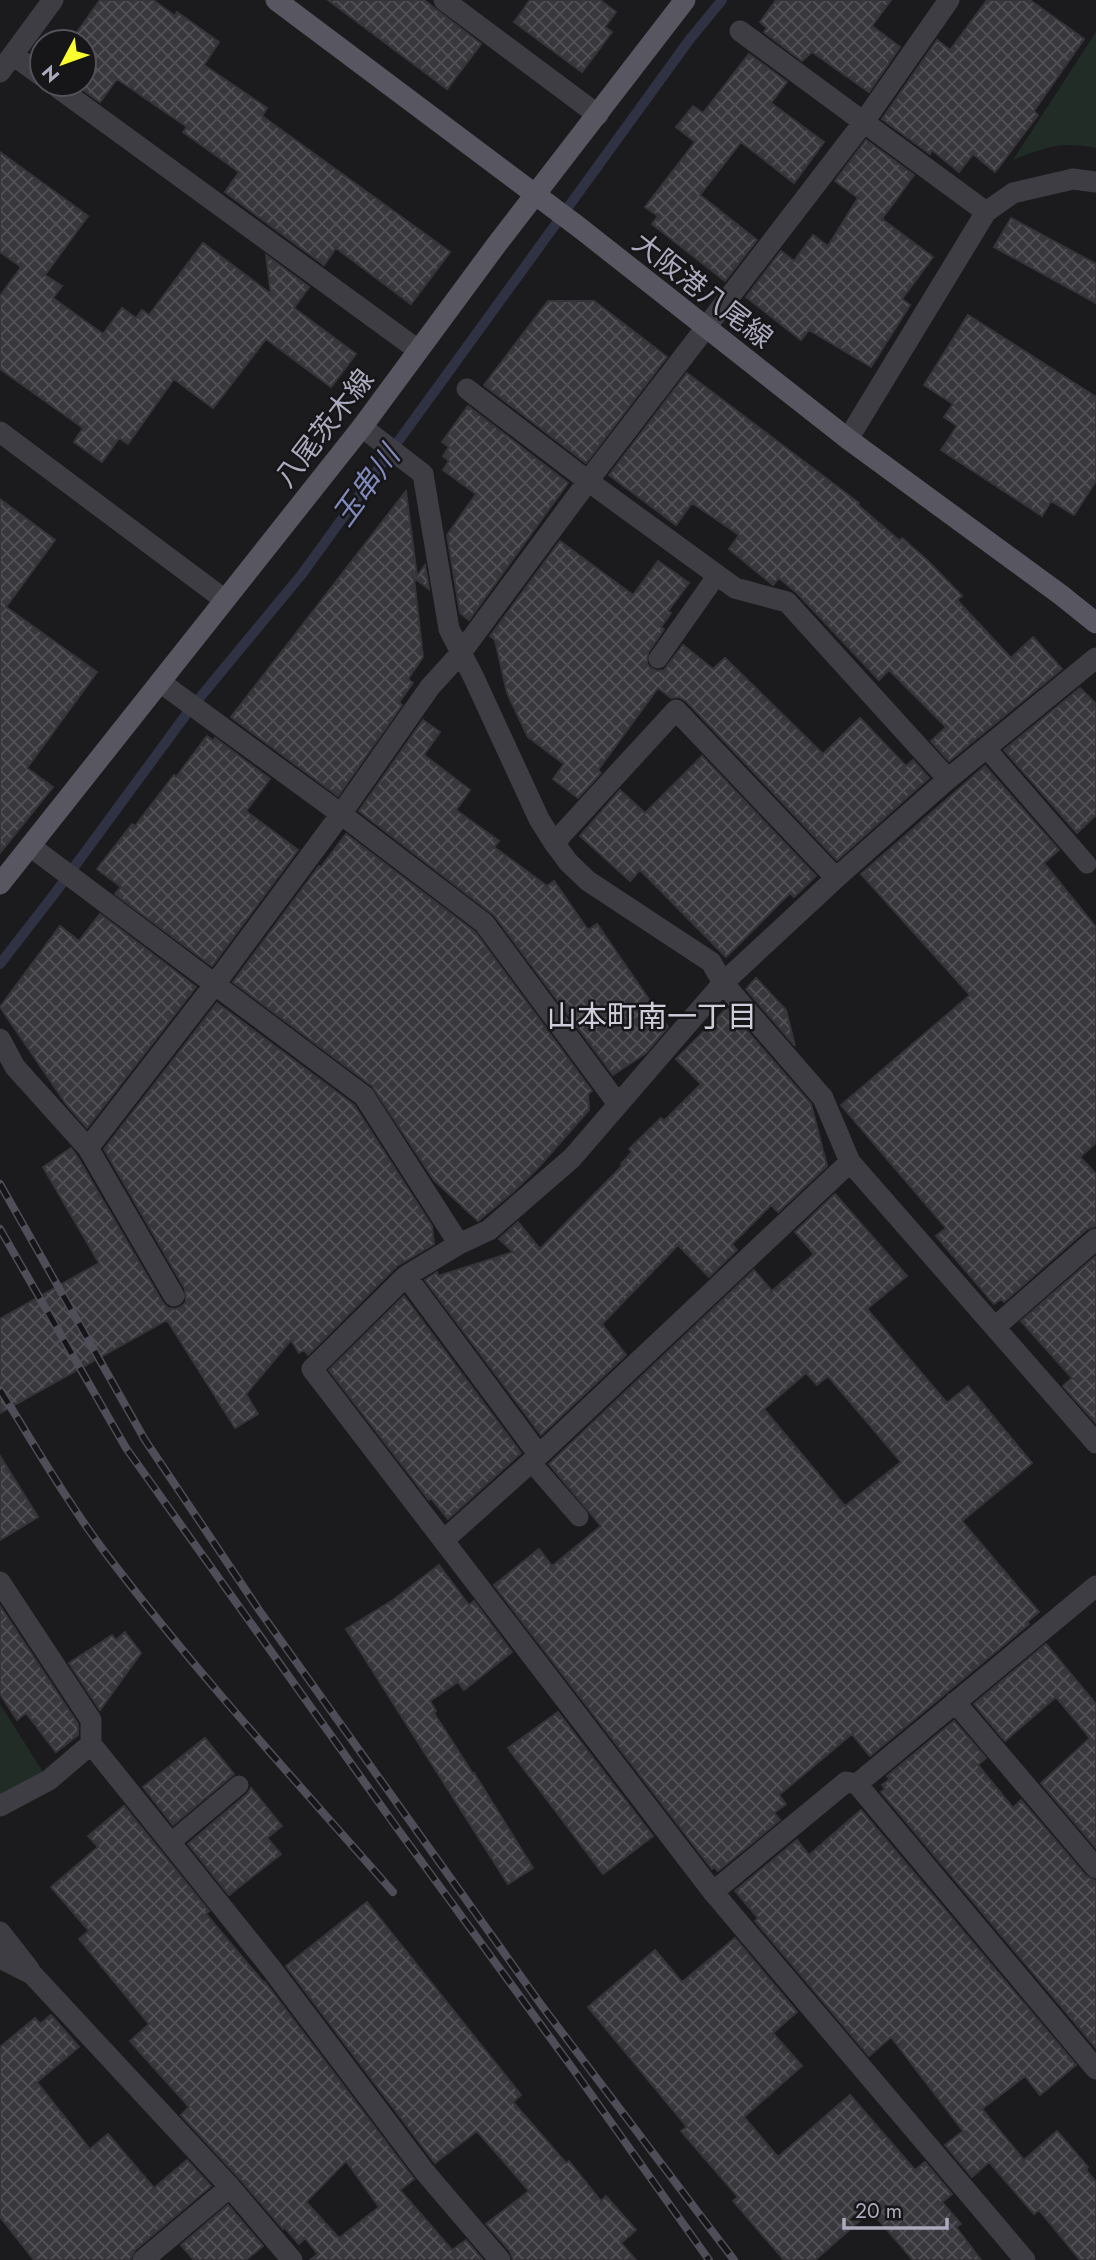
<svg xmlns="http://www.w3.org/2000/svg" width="1096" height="2260" viewBox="0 0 1096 2260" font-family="Jost,'Noto Sans JP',sans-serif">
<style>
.green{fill:#212c26}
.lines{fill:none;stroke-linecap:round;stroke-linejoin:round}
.stream{stroke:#2e3243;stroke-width:10}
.building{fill:url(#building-cross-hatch);stroke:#363439;stroke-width:2;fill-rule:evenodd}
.lane{stroke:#3e3d44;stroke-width:19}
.street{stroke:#3e3d44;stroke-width:21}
.primary{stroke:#585661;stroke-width:21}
.rail-casing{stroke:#4f4d57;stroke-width:8}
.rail{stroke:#161518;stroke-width:5;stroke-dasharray:16;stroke-linecap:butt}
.labels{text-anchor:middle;stroke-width:5;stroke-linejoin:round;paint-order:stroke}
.street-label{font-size:28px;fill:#acabbd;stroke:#161518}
.water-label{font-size:30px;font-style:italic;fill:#808abb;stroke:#161518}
.neighbourhood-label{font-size:30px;fill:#cecdd9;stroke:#161518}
</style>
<defs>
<pattern id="building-cross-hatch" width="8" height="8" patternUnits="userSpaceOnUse" patternTransform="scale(1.75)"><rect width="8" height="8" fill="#38373c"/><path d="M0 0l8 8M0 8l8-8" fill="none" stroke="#525156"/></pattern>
</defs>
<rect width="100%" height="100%" fill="#1b1a1d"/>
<path class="green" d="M1096,32v116c-37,-7 -49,-1 -83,12z
M0,1704l43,68 -43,25z"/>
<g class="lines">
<path class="stream" d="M0,964l55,-71 133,-181 114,-138 388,-535 32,-39"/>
</g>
<path class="building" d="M100,0h53l22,16 2,-4 42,30 -15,23 63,43 -5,8 188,136 -39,52 -75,-56 -12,17 -99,-73 14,-20 -56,-40 4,-5 -70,-48 -17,23 -25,-18h9v-42h-14z
M328,0h96l57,44 -34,45z
M530,0h70l16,12 -11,15 7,5 -30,40 -68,-50z
M776,0h115l-19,26 28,21 -31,45 -57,-40 -10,9 -38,-29 3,-4 -7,-6z
M987,0h43l54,39 -50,72 4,4 -43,57 -22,-18 -14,18 -27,-22 -2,4 -48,-35 55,-79 13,10z
M749,54l38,28 -16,21 53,39 -30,41 -53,-41 -41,53 57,45 -32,41 -73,-57 6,-8 -13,-9 50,-65 -19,-15 17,-21 10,7z
M866,140l48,35 -32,44 51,38 -31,42 8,6 -39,62 -62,-37 -8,10 -55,-43 35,-46 13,10 19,-26 15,11 30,-48 -23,-17z
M0,152l88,64 -43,59 17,11 -9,12 50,36 19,-26 14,10 6,-8 7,5 54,-72 68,51 -5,-39 43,32 -15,21 62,46 -25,33 -65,-48 -53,69 -39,-29 -46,65 -9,-6 -17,24 -28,-20 9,-14 -83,-59v-73l21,-29 -21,-15z
M1011,218l85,46v39l-102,-56z
M548,301h46l73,56 -81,106 -102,-78z
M968,315l128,82v84l-22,34 -23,-14 -9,15 -101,-66 16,-24 -13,-9 9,-13 -29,-19z
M687,373l172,130 -1,2 42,36 2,-3 25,22 35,36 -5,4 54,58 22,-21 29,32 -113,92 -18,-20 15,-14 -57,-57 -10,10 -82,-87 -18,-15 -6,7 -44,-36 10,-14 -47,-32 -16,22 -67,-50z
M468,406l100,77 -99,137 -9,-7 -13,-78 29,-41 -33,-24 6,-9 -6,-5 6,-9 -7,-5z
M406,491l11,85 8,-11 4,24 -15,-11 9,79 -15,22 5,4 -14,19 3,3 -64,91 -107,-79z
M0,499l55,41 -49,67 91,65 -70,96 26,19 -53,66z
M560,541l73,54 25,-34 31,22 -21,28 3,2 -10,14 3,2 -16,24 -1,11 5,5 6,2 6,-1 19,-25 30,24 12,-11 98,96 37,-36 46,48 7,-6 16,18 -92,82 -151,-159 -7,-4 -8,1 -13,-10 -60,82 3,3 -23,25 -25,-19 11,-15 -36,-27 -21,-44 -12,-53 -5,-4z
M1080,688l16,16v111l-19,18 -73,-83z
M423,720l17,12 -16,23 46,35 -14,20 43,31 -5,6 53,39 7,-5 34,49 9,-6 71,103 -22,26 -33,22 -119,-160 -135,-104z
M207,736l6,5 2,-3 55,41 -24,32 52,39 -86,116 -97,-72 6,-7 -24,-18 35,-45 3,2 39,-51 2,2z
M702,756l114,120 -22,21 -4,-4 -64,64 -86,-87 -10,11 -50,-45 40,-46 25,23z
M985,766l74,84 -15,13 52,64v216l-16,14 16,17v52l-9,3 -83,73 -3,-3 -7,5 -58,-68 10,-8 -105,-123 129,-110 -109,-121z
M346,834l129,98 117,159 -4,3 1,16 -52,59 -24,23 -35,29 -44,-41 -62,-94 -139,-104 86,-116 2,1z
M100,914l96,73 -109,141 -21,-24 -66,-97 60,-81 19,15z
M756,978l30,32 9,36 -49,-57z
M217,1003l137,102 78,121 2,18 -37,22 -89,89 -4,-5 -5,3 -8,-13 -45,54 12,20 -23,14 -68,-108 -167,93v-94l99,-56 -56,-96 28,-19 6,8 86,147 5,5 7,1 6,-2 5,-5 -1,-13 -81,-140z
M727,1008l84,96 16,62 -49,46 -7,-7 -39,39 5,6 -28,27 -31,-32 -76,79 24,31 -85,80 -116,-155 12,-8 1,4 75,-24 -14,-13 19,-17 22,27 82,-83 -1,-2 11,-12 -3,-3 32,-31 3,3 37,-37 -25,-25z
M835,1194l72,82 -40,33 80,94 21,-17 64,77 -70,58 77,91 -12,10 2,2 -159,132 -18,-22 -73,61 7,9 -12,9 6,7 -62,51 -4,-4 -2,2 -218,-284 45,-36 13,17 49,-40 -52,-62 205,-194 18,21 42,-37 -19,-22zM806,1373l11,12 11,-9 73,86 -56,44 -81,-97z
M1096,1256v167l-33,-37 9,-8 -51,-57z
M404,1296l117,157 -73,66 -17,-21 -2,2 -100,-130z
M0,1456l38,61 -38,23z
M439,1565l30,40 5,-4 38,51 -48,38 -6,-8 -28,19 6,10 -2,2 39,61 1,-1 59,95 -25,16 -162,-255 47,-29z
M0,1606l78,118v11l-22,17 -30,-39 -9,7 -17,-26z
M125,1632l16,21 -41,57 -31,-47 43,-28 4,5z
M1046,1644l50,60v144l-55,-65 49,-45 -34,-41 -51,44 -31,-37z
M558,1712l95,124 -50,38 -95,-126z
M954,1721l32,37 -8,7 35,43 8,-8 65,76 10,5v167l-215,-256 4,-3 -3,-4 8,-6 -3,-3z
M205,1738l29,36 -61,51 -30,-38z
M251,1788l31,38 -15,12 14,16 -52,41 -41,-51 59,-50z
M124,1806l85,105 -3,3 58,69 1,-1 149,197 -14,11 52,60 14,-10 17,20h-173l8,-6 -13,-16 -6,6 -15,-17 -1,2 -43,-50 -59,-64 8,-8 -59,-66 19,-17 -70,-85 10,-8 -38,-44 47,-40 -10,-11zM346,2161l33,46 -40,31 -33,-36z
M861,1810l215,255 -36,30 -15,-19 -43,33 42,51 33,-29 31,36 -2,3 10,12v78h-16l-41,-50 -5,4 -45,-52 -17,15 -27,-32 18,-14 -72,-94 -22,19 -114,-135 3,-3 -23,-27 62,-51 12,15z
M367,1902l154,193 -8,7 53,61 3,-2 32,40 5,-5 30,34 -15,13 15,17h-123l-3,-9 -24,-27 43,-33 -52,-60 -42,32 -149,-197z
M735,1938l62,74 -24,21 29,33 -58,51 34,40 72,-62 65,75 10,-8 27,32 -10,8 19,22 -5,3 25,33h-68l-42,-49 -56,49h-31l-51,-59 5,-4 -57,-66 6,-4 -99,-120 67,-57 27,32z
M51,2015l28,32 -42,35 53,67 18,-15 46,54 33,-28 24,26 -76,64 -5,10h-96l-34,-43v-170l35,-29 5,6z
M228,2205l35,41 -17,14h-52l-13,-15z"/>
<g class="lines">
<path class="lane" d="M658,659l59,-84
M986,748l101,116
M531,1462l48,55
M170,1843l69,-58"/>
<path class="street" d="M444,0l154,115
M740,31l246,181
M13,55l29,21
M0,72l53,-72
M53,84l365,266
M467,389l121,92 147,107 52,14 161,177
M362,427l61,47 26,155 25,49 65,141 15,24 15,20 19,18 123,81 12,21 100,115 27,64 246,281
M0,432l225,168
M848,439l138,-227 27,-19 60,-14 23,3
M160,682l181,132 143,109 134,181
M554,843l122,-133 160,168
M30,846l334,250 95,148
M0,1039l15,28 73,81 86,148
M88,1148l127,-164 126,-170 89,-127 30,-33 128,-173 275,-358 86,-123
M406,1276l133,179
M995,1327l101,-88
M444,1540l95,-85 311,-293
M0,1582l91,138v24
M955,1702l141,166
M857,1784l239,285
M0,1806l49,-26 42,-36 180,224 153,203 76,89
M713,1892l133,-110 11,2 239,-198
M0,1932l29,37
M0,1958l32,16 198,213 62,73
M143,2260l87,-73
M1025,2260l-312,-368 -401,-523 94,-93 53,-32 30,-14 83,-72 151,-175 113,-105 112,-99 148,-121"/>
<path class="primary" d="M276,0l304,228 268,211 213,156 35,28
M0,884l362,-457 135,-183 188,-244"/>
<defs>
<path id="rail" d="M0,1184l145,256 114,170 283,396 192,254
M0,1229l126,219 271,380 176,241 136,191
M0,1390c34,54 66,110 104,161 90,119 191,229 289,341"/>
</defs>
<use href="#rail" class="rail-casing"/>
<use href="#rail" class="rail"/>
</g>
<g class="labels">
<g class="street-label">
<text transform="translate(703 290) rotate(38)" y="10">大阪港八尾線</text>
<text transform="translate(324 428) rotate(-52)" y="10">八尾茨木線</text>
</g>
<g class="water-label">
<text transform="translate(366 486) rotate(-54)" y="10">玉串川</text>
</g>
<g class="neighbourhood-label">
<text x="652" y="1027">山本町南一丁目</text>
</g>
</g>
<g transform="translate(63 63) rotate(229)"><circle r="33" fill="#161518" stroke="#52515a" stroke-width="2"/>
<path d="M0-5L12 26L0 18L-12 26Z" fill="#faff30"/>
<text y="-10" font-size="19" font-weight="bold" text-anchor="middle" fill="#acabbd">N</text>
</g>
<path d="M844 2218v10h103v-10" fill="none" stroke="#acabbd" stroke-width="3.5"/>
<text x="855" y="2218" font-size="21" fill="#acabbd" stroke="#161518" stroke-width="5" paint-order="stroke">20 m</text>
</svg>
